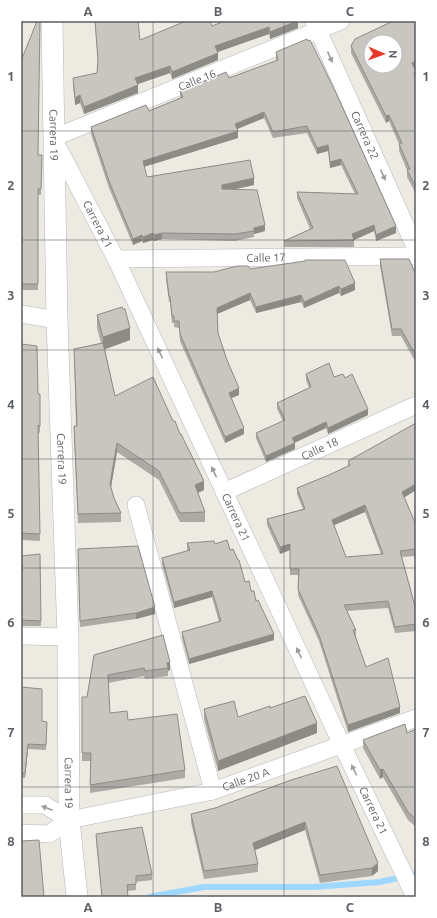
<svg xmlns="http://www.w3.org/2000/svg" width="437" height="918" viewBox="0 0 437 918" font-family="Ubuntu,sans-serif">
<style>
.lines{fill:none;stroke-linecap:round;stroke-linejoin:round}
.stream{stroke:#9ed7ff;stroke-width:6}
.minor-casing{stroke:#b4b7bc;stroke-width:18}
.tertiary-casing{stroke:#b4b7bc;stroke-width:22}
.minor{stroke:#fff;stroke-width:17}
.tertiary{stroke:#fff;stroke-width:21}
.wall{fill:#adaaa5;fill-rule:evenodd}
.shaded-wall{fill:#8d8b86}
.building{fill:#c9c6c0;stroke:#8d8b86;fill-rule:evenodd}
.oneway{fill:#9b9ea1}
.grid{fill:none;stroke:#595d62;stroke-width:1;stroke-opacity:0.55}
.labels{text-anchor:middle;stroke-width:3;stroke-linejoin:round;paint-order:stroke}
.street-label{font-size:11px;fill:#595d62;stroke:#fff}
.neatline{fill:none;stroke:#595d62;stroke-width:1.5}
.grid-label{font-size:13px;text-anchor:middle;font-weight:bold;fill:#595d62}
</style>
<rect width="100%" height="100%" fill="#edeae1"/>
<g class="lines">
<path class="stream" d="M149,897l55,-10h111l65,-5 36,-8"/>
<defs>
<g id="minor">
<path id="s1" d="M314,21l102,228"/>
<path id="s2" d="M341,21l-288,117 63,121 226,486 73,152"/>
<path id="s3" d="M116,259l300,-3"/>
<path d="M21,314l36,6"/>
<path id="s4" d="M224,492l192,-87"/>
<path d="M136,505l77,286"/>
<path d="M21,636l47,1"/>
<path d="M21,805h24l24,15"/>
<path id="s5" d="M21,833l28,1 20,-14 144,-29 203,-73"/>
</g>
<g id="tertiary">
<path id="s6" d="M52,21l5,299 11,317 1,183 8,77"/>
</g>
</defs>
<use href="#minor" class="minor-casing"/>
<use href="#tertiary" class="tertiary-casing"/>
<use href="#minor" class="minor"/>
<use href="#tertiary" class="tertiary"/>
</g>
<path class="wall" d="M95,21l45,19 72,-14 86,-5v7l-28,11 -1,-5 -52,18 1,8 -46,19 -2,-6 -32,11v9l-54,21 -4,-11 -5,2 -2,-20v-7l24,-5 1,-10z
M416,21v47h-2l2,4v122l-9,-17v-7l-8,-19v-7l-10,-23 -3,2 -35,-70v-7z
M276,52l120,181 -20,8 -2,-10 -20,9v7h-70v-6l26,-12 -13,-31v-6l58,2 -14,-29 -11,3 -2,-17 -11,3 -10,-21 -34,5 -9,-20 -27,11 1,9 -94,29 3,10 107,8 -23,5 34,41 -11,3v3l-19,4 -73,-2 -8,2 -1,-1 -10,3 -1,-2 -9,4 -24,-57 -18,-54v-7l58,-16 31,-13v-7l49,-13 47,-17z
M21,61l17,94h4l-1,40h-3v95h-17z
M380,259l36,16v88l-15,-27h-9l-12,-70z
M250,269l105,21 -14,6 -2,-3 -35,15 -3,-6 -45,11 -6,-13 -33,14 1,19 9,27 12,35 -7,3 12,36 -19,9 -45,-102 -1,-13 -5,-1v-4h-2l-2,-21h-1l-3,-23v-7h48z
M97,315l33,25 -25,9 10,47 89,94 -6,3 7,19v10h-25l-21,-42 -42,-28 -6,35 3,11 7,15v9l-43,1 -4,-88v-9h2l-2,-77 27,-6 -4,-15z
M21,344l17,50h2v39l-2,-1 2,109 -19,-1z
M306,374l39,4 23,37 -40,19 -2,-6 -32,15 1,6 -29,13 -10,-24v-5l27,-12 -6,-12v-6l32,-15 -3,-8z
M348,461l68,29 -12,7 12,28v31l-14,1 14,53v21l-21,2 -7,-25 -41,3 9,19v7l10,30 34,46 -52,19 -29,-91 -21,-46v-20h-8v-25l-10,4 -13,-29v-6l36,-10 -6,-15v-6l32,-13 19,-9zM365,512l16,42 -35,3 -12,-32z
M187,543l28,1 15,6 15,32 6,9 23,49 -85,24 -7,-26v-6l37,-10 -7,-25 -38,11 -12,-44v-6l26,-7 -1,-2z
M78,549l77,65 -19,5 -56,8z
M21,556l20,65v5h-20z
M163,635l7,35 -2,1v5l-23,3 -1,-3 -36,7 2,30 18,7 57,50v8l-95,15 1,-32h-9v-64h5l7,-42z
M21,687l21,34 5,1 -1,28 -18,-1 -3,29h-4z
M270,708l47,25 -99,38 -14,-52v-10l34,8z
M416,729v98l-8,-7 -25,-43 -3,2 -17,-31v-8l44,-7z
M291,780l87,91 -6,5 -52,7 -15,-53 -50,20 3,14v8l-54,7 -13,-57v-8l24,-6z
M96,834l56,40v6l-16,2v8l-8,1v6h-26l-6,-57z"/>
<path class="shaded-wall" d="M297,21h1v7l-28,11v-7z
M269,27v7l-54,19v-7z
M218,53v7l-46,19v-7z
M416,61v7l-4,2v-7z
M170,66v7l-35,12v-7z
M138,85v8l-54,21v-7z
M80,95v8l-5,2v-7z
M264,112v6l-29,12v-6z
M389,115v6l-3,2v-7z
M238,131v7l-95,29v-6z
M328,145v6l-11,3v-6z
M341,159v6l-11,3v-6z
M254,178v7l-32,7v-7z
M265,225v6l-11,3v-6z
M374,225v6l-22,10v-7z
M396,226v7l-20,8v-6z
M153,233v7l-10,3v-6z
M162,233v6l-8,2v-6z
M142,235v6l-9,4v-6z
M355,283v7l-14,6v-7z
M339,286v7l-35,15v-6z
M250,293v7l-33,14v-6z
M301,295v7l-45,11v-6z
M130,328v12l-27,10v-13z
M239,388v7l-10,4v-6z
M368,409v6l-40,19v-6z
M326,422v6l-34,16v-6z
M244,428v6l-19,9v-6z
M117,443v9l-7,41v-9z
M295,443v6l-29,13v-6z
M204,481v9l-9,4v-9z
M416,484v6l-14,9v-7z
M365,505v7l-33,14v-6z
M290,544v6l-10,4v-7z
M212,591v6l-38,11v-6z
M155,607v7l-19,5v-6z
M274,634v6l-85,24v-5z
M170,662v8l-2,1 -1,-8z
M400,707v6l-52,19v-7z
M317,723v10l-99,38v-10z
M28,744v5l-3,29v-5z
M383,769v8l-3,2v-9z
M305,822v8l-52,21v-8z
M378,863v8l-6,5v-8z"/>
<path class="building" d="M37,21h3l-2,134h4l-1,34h-3v95h-17v-223z
M95,21h43l2,19 46,-19h24l2,5 13,-5h72l-27,11 -1,-5 -54,19 3,7 -46,19 -2,-6 -35,12 3,7 -54,22 -4,-12 -5,3 -2,-20 24,-5 1,-13z
M393,21h23v40l-4,2 4,9 -2,1 2,5v109l-9,-17 3,-1 -11,-25 3,-1 -13,-28 -3,1 -35,-70 4,-7zM371,42h24v24h-24z
M307,39l1,2 2,-1 26,53 60,133 -20,9 -2,-10 -22,9 2,6 -70,1 29,-13 -16,-36 61,2 -17,-35 -11,3 -2,-17 -11,3 -10,-22 -34,6 -9,-20 -29,12 3,7 -95,30 4,16 103,-17 4,18 -32,7v4l35,1 8,35 -11,3v3l-19,3 -73,-1 -8,2 -1,-2 -10,4 -1,-2 -9,4 -24,-58 -18,-54 55,-22 3,6 34,-14 -3,-6 46,-19 3,6 49,-18 -2,-8z
M380,259h29l7,16v81l-15,-27h-9z
M305,260h40l10,23 -14,6 -2,-3 -35,16 -3,-7 -45,12 -6,-14 -33,15 1,25 9,27 12,28 -10,5 15,35 -19,9 -45,-103 -1,-13h-5v-5h-2l-2,-20h-1l-3,-24h48l23,-6h11l2,3 55,-8z
M122,307l1,2h2l5,19 -27,9 -6,-22z
M103,343l12,53 38,-19 20,44h2l5,13h1l23,47 -9,4 10,27 -25,1 -21,-42 -42,-28 -7,41 4,14 7,15 -43,1 -4,-88h3l-3,-77z
M21,344l16,2 1,48h2v32l-2,-1 2,109 -19,-1z
M329,363l5,14 9,-3 2,4 7,-4 16,35 -40,19 -2,-6 -34,16 3,5 -29,13 -10,-23 29,-13 -8,-17 34,-16 -5,-13z
M416,423v61l-14,8 14,33v24l-16,2 16,59v14l-21,3 -7,-26 -44,4 12,25h-3l13,37 22,-9 12,49 -52,18 -29,-90 -21,-46 1,-20h-9v-25l-10,3 -13,-28 38,-10 -8,-21 32,-13 21,-10 -2,-4zM365,505l18,49 -37,3 -14,-37z
M227,540l3,10 3,-1 5,11h1l6,22 4,-1 2,10h3l2,10 2,-1 16,34 -85,25 -7,-27 39,-11 -9,-30 -38,11 -12,-44 28,-8 -3,-7 27,-2 1,3z
M138,546l17,61 -19,6 -56,8 -2,-72z
M40,554l1,67 -20,-1 1,-11h-1v-53z
M163,635l7,27 -3,1 1,5 -23,3 -1,-3 -36,7 2,38 17,-2 1,9 49,-6 8,56 -95,15 1,-32h-9v-56h5l7,-42z
M21,687l21,2v32l5,1 -1,23 -18,-1 -3,29h-4z
M305,696l12,27 -99,38 -14,-52 30,-8 4,16 32,-11v2z
M405,724l2,9 9,-4v90l-8,-7 -25,-43 -3,1 -17,-30z
M337,766l41,97 -6,5 -52,7 -15,-53 -52,21 5,21 -54,7 -13,-57 24,-6 76,-28z
M142,827l10,47 -16,2v8l-9,1 1,12h-26l-6,-63z
M39,840l5,57h-23v-56z"/>
<defs><path id="oneway-solid" d="M-6-.8H1V-3.2L6.5 0L1 3.2V.8H-6Z"/></defs>
<g class="oneway">
<use href="#oneway-solid" transform="translate(330 57) rotate(66)"/>
<use href="#oneway-solid" transform="translate(383 175) rotate(66)"/>
<use href="#oneway-solid" transform="translate(160 353) rotate(-115)"/>
<use href="#oneway-solid" transform="translate(214 472) rotate(-115)"/>
<use href="#oneway-solid" transform="translate(299 653) rotate(-115)"/>
<use href="#oneway-solid" transform="translate(354 770) rotate(-116)"/>
<use href="#oneway-solid" transform="translate(47 808) rotate(-159)"/>
</g>
<path class="grid" d="M153,21v876M284,21v876M21,131h395M21,240h395M21,350h395M21,459h395M21,568h395M21,678h395M21,787h395"/>
<g class="labels">
<g class="street-label">
<text transform="translate(197 80) rotate(-22)" y="4">Calle 16</text>
<text dy="4" stroke="none"><textPath href="#s6" startOffset="114">Carrera 19</textPath></text>
<text dy="4" stroke="none"><textPath href="#s1" startOffset="125">Carrera 22</textPath></text>
<text dy="4" stroke="none"><textPath href="#s2" startOffset="408">Carrera 21</textPath></text>
<text dy="4" stroke="none"><textPath href="#s3" startOffset="150">Calle 17</textPath></text>
<text dy="4" stroke="none"><textPath href="#s4" startOffset="105">Calle 18</textPath></text>
<text dy="4" stroke="none"><textPath href="#s6" startOffset="438">Carrera 19</textPath></text>
<text dy="4" stroke="none"><textPath href="#s2" startOffset="732">Carrera 21</textPath></text>
<text dy="4" stroke="none"><textPath href="#s5" startOffset="234">Calle 20 A</textPath></text>
<text dy="4" stroke="none"><textPath href="#s6" startOffset="762">Carrera 19</textPath></text>
<text dy="4" stroke="none"><textPath href="#s2" startOffset="1056">Carrera 21</textPath></text>
</g>
</g>
<rect width="437" height="918" fill="none" stroke="#ffffff" stroke-width="44"/>
<g transform="translate(383 54) rotate(92)"><circle r="19" fill="#ffffff" stroke="#bdbec0"/>
<path d="M0-3L7 15L0 10L-7 15Z" fill="#ea3529"/>
<text y="-6" font-size="11" font-weight="bold" text-anchor="middle" fill="#595d62">N</text>
</g>
<rect x="22" y="22" width="393" height="874" class="neatline"/>
<g class="grid-label">
<text x="88" y="16">A</text>
<text x="218" y="16">B</text>
<text x="350" y="16">C</text>
<text x="11" y="81">1</text>
<text x="426" y="81">1</text>
<text x="11" y="190">2</text>
<text x="426" y="190">2</text>
<text x="11" y="300">3</text>
<text x="426" y="300">3</text>
<text x="11" y="409">4</text>
<text x="426" y="409">4</text>
<text x="11" y="518">5</text>
<text x="426" y="518">5</text>
<text x="11" y="627">6</text>
<text x="426" y="627">6</text>
<text x="11" y="737">7</text>
<text x="426" y="737">7</text>
<text x="11" y="846">8</text>
<text x="426" y="846">8</text>
<text x="88" y="912">A</text>
<text x="218" y="912">B</text>
<text x="350" y="912">C</text>
</g>
</svg>
